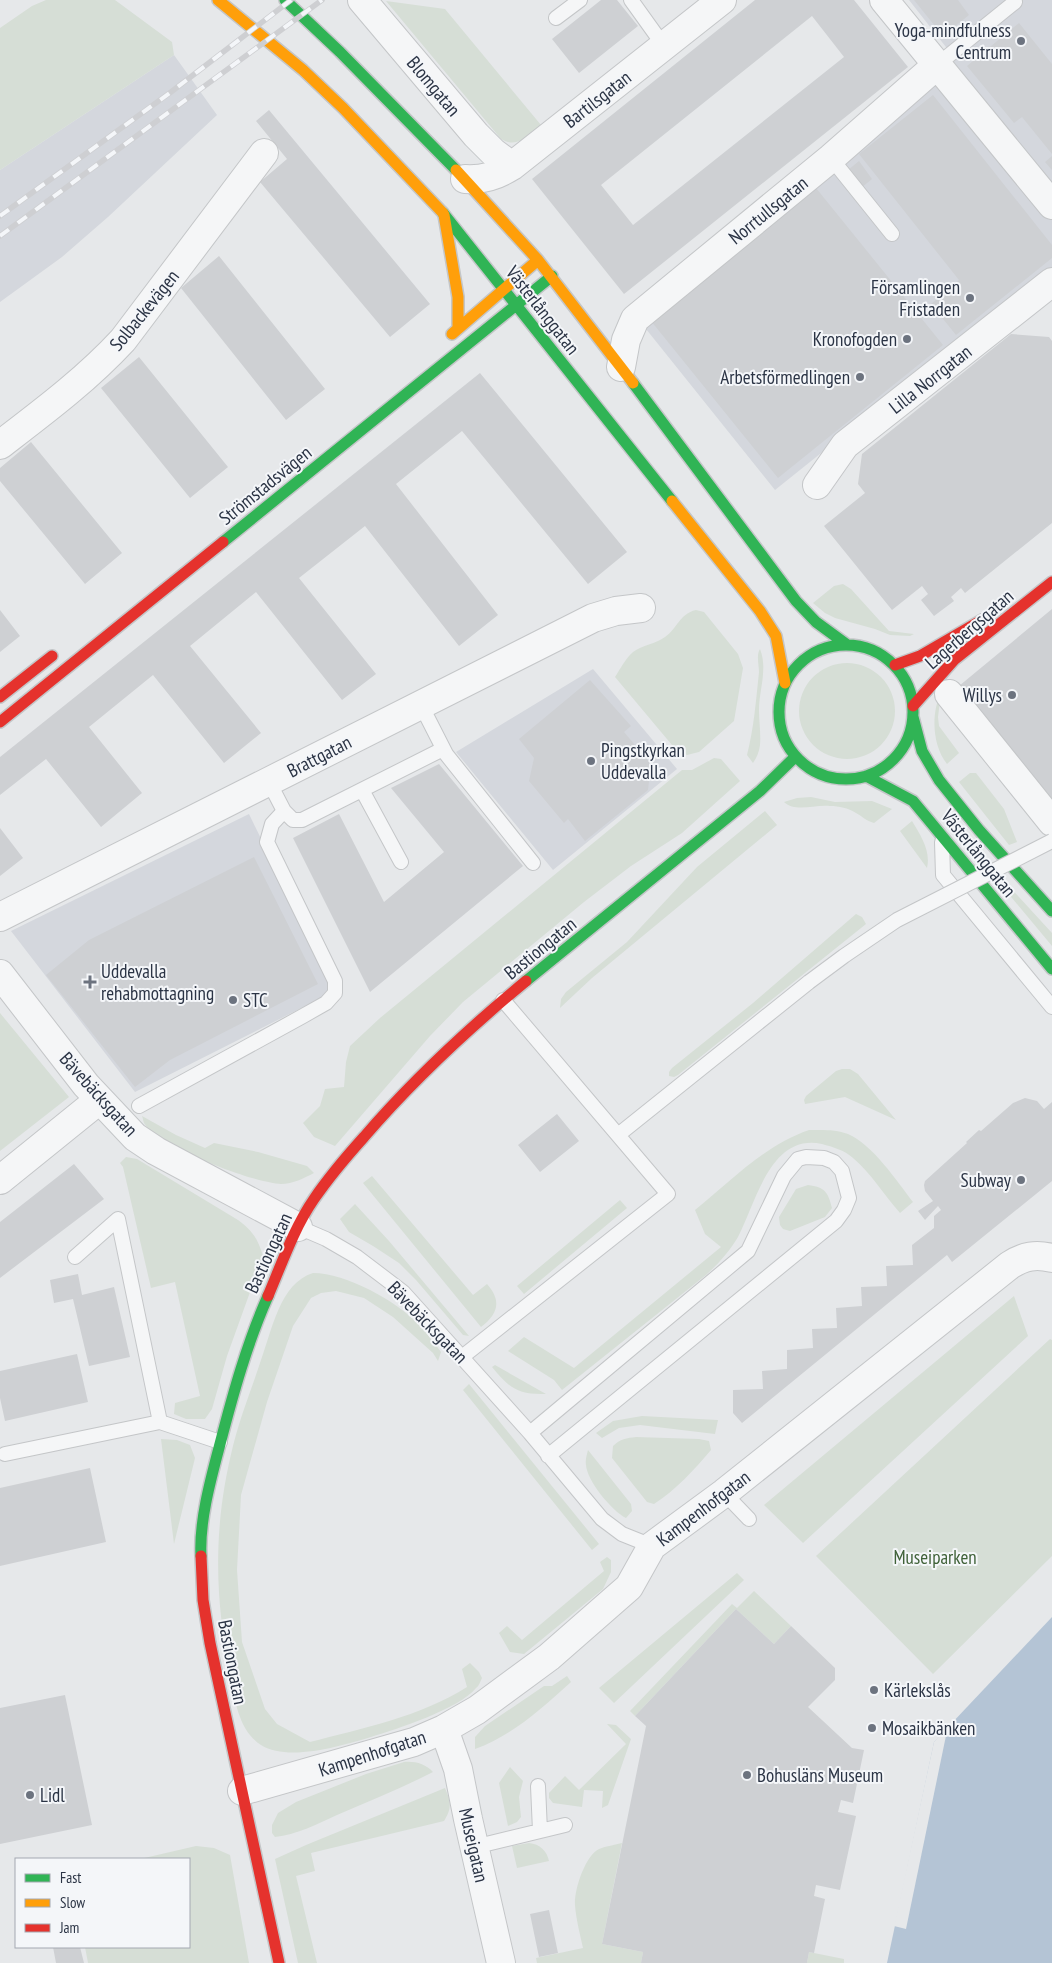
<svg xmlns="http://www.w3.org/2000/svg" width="1052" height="1963" viewBox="0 0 1052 1963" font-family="'PT Sans Narrow',sans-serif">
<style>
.built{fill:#d4d7dd}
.green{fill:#d6ded6}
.water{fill:#b4c4d5}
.pier{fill:#e6e8ea}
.building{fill:#ced0d3;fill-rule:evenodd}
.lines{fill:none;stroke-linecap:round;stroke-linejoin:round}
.lane-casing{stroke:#c4c6c8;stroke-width:16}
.street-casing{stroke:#c4c6c8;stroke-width:30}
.fast-casing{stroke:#c4c6c8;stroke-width:14}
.slow-casing{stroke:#c4c6c8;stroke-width:14}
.jam-casing{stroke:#c4c6c8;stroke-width:14}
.lane{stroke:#f5f6f7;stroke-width:14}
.street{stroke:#f5f6f7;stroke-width:28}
.fast{stroke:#30b455;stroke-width:11}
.slow{stroke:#ff9f0a;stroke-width:11}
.jam{stroke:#e5322d;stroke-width:11}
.rail-casing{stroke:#cecfd2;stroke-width:5.5}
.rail{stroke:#f4f6f9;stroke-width:4;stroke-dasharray:11;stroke-linecap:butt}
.lane-bridge-casing{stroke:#c4c6c8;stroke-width:16;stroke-linecap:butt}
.lane-bridge{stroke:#f5f6f7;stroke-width:14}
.poi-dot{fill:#6c737f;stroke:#f4f6f9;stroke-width:2}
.labels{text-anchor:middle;stroke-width:4;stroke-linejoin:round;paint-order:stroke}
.poi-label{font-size:19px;fill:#2b3445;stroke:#f4f6f9;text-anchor:start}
.street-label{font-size:19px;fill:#2b3445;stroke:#f4f6f9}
.park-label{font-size:19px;fill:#3f6138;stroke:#f4f6f9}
</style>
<rect width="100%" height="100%" fill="#e6e8ea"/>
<path class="built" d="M909,0h143v268l-277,222 -141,-176 319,-258z
M174,55l43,60 -109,102 -46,40 -62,45v-132z
M593,669l84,100 -124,101 -97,-118z
M249,814l86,177 -200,101 -124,-161z"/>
<path class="green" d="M46,0h69l57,42 2,13 -174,115v-142l32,-22z
M386,1l59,8 96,116c-13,10 -23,24 -40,14z
M843,584l8,5 38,42 25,3 -4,2 -20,-1 -15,-6 -40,-11 -10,-5 -12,-10 21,-17z
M696,610l8,2 34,42 5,14 -9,53 -35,31 -12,3 -10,-4 -62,-74c5,-8 11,-19 18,-25 9,-7 23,-8 32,-15 13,-9 14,-23 31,-27z
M760,649c8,20 -1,41 -1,61 0,12 2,23 1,35 -1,7 -3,12 -7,18l-6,-8c7,-27 9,-55 12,-83 0,-7 -3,-17 1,-23z
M799 711a48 48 0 1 1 96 0a48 48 0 1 1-96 0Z
M941,693l-3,24 1,9 20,27 -12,11c-15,-19 -16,-51 -6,-71z
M714,758l7,1 19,22 -58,52 -51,33 -47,36 -121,100 -33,34 -95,110 -21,-9 -11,-14 17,-17 5,-17 19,-2 2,-25 4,-16 30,-28 302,-248h10z
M970,773h6l28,36 13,33 -8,3 -50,-63z
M811,797l24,5 37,-1 20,8 -18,14c-8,-2 -12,-7 -18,-10 -8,-5 -17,-7 -26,-7 -15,-2 -34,7 -46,-4l13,-4z
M765,811l12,14 -185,153 -32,30 1,-9 5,-7 61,-50 70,-75z
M912,821c9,15 19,30 15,47l-27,-37z
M1007,884l45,49v13l-50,-60z
M856,914l6,3 4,7 -188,151 -4,2 -5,-1v-4l3,-4 81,-65z
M0,1013l69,84 -69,54z
M842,1069h8l8,5 38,46 -51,-23 -40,7 -1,-4 2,-4 30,-25z
M142,1116l34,19 29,13 9,-5 44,9 49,14 7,7c-10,5 -21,11 -33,11 -27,-1 -123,-37 -137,-61 -1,-2 -1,-5 -2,-7z
M809,1130c12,0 27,-1 39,4 24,10 49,47 65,68l-13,11c-16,-18 -29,-40 -47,-55 -9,-8 -20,-11 -31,-14 -52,-11 -66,59 -84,93 -9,15 -19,26 -32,38l-144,115 -8,-10 -46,-29 16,-14 50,31 147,-121 -16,-13 -10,-24c36,-29 70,-65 114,-80z
M126,1157l11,2 101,61c14,10 20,19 25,36l-36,100 -15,53 -7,10h-19l-12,-5 1,-11 25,-7 -25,-114 -24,6 -28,-121 -3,-4z
M372,1176l101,119 14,-11c15,17 11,30 -6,43l-118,-144z
M808,1185c17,2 20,7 24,23l-7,9 -35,14 -7,-2 -3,-4 -1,-8 17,-28z
M620,1200l7,8 -103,86 -7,-8z
M355,1204l34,37 80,95 -6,-1 -47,-55 -17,-17 -26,-17 -24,-14 -9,-13z
M313,1273c33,0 84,28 106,52 8,8 15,18 22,27l-3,9 -5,-8 -40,-36 -29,-19 -28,-7 -15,2 -10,5 -18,28 -26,76 -26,93 -4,75 5,72 23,67 12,15 33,18c54,-14 109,-25 157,-55l-5,-18 8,-6 9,9 3,6c-2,4 -3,8 -6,10 -17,21 -79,41 -105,49 -30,9 -83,25 -110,8 -22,-14 -26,-44 -30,-67 -17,-81 -18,-152 2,-232 7,-29 19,-58 28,-86 11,-30 19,-77 52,-87z
M1014,1296l14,40 -225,207 -39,-38z
M1050,1339l2,1v216l-119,118 -117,-118z
M495,1365l51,29c-28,1 -37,-6 -54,-27z
M469,1384l130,160 -7,6 -129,-160z
M642,1416l76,4 -3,14 -75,-9 -21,3 -17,10 -6,-5 17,-12z
M636,1437l63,2 10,2 2,9c-18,21 -34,39 -57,54l-7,-2 -35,-44 1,-12c7,-7 14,-8 23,-9z
M161,1439l16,1 13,5 5,13 -21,86z
M588,1450l43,54 1,7 -6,7c-14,-7 -39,-37 -40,-53 -1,-5 1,-11 2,-15z
M607,1557l4,3v12l-8,17 -79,65 -14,-2 -11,-19 8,-7 15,14 82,-69 -4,-9z
M737,1573l7,7 -130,123 -15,-15z
M754,1591l37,35 -17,18 -38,-35 -101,107 -5,-5 102,-107 5,4z
M567,1676l4,6c-29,26 -59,54 -96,67v-12l10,-11 59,-40h8z
M607,1724l9,1 15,14 -23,66 -6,3 1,-17 -19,-1 -2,17 -29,-4 -4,-5v-5l16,-17 14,14 47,-46z
M404,1762c11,-1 22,2 29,10 -31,16 -64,29 -96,43 -20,9 -41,20 -62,22l-3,-4v-8l6,-12 18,-11 70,-28z
M510,1767l13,14 -4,16 2,20 -4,5 -9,4 -9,-43z
M445,1788c6,14 7,20 -1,33l-133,32 4,18 -19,5 21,87h-19l-23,-104 31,-14z
M529,1843c11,1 18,8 20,18l-32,7 -5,-22z
M622,1843l-20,101 41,8 -2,11h-104l-1,-5 47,-10c-3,-14 -7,-29 -8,-43 -1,-15 10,-49 24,-56 7,-3 16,-4 23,-6z
M196,1846l18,2 16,7 19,108h-161l-3,-16h104v-88h-49z
M809,1952l35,7v4h-37z"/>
<path class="water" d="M1052,1617v346h-165l47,-221z"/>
<path class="pier" d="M948,1726l-42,203 -12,-3 40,-184z"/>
<path class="building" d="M601,0h16l21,26 -59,47 -27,-34z
M755,0h99l54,67 -284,227 -92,-115zM812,16l32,41 -211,168 -32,-40z
M914,0h44l11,15 -26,21z
M1019,23l33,41v90l-30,-37 -8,6 -47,-57z
M933,95l119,150v13l-96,77 -25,-31 28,-24 -100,-126z
M269,110l161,194 -40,33 -130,-155 27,-23 -31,-38z
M1052,156v14l-7,-8z
M859,161l13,18 -11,9 -13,-18z
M816,188l127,157 -165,133 -127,-157z
M219,256l106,133 -39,31 -105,-132z
M1011,334l38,3 3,4v182l-87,70 -4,-5 -10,9 3,4 -20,15 -13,-16 7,-6 -6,-8 -30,24 -68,-84 41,-33 -7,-9 4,-30z
M139,357l89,110 -38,31 -89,-110z
M480,373l147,179 -39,32 -126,-153 -66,53 102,131 -39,31 -94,-120 -66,52 77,96 -34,26 -86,-108 -66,54 71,87 -37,30 -71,-88 -64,52 53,66 -41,34 -55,-68 -46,36v-38z
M31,442l91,111 -37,31 -85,-103v-13z
M1052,609v198l-93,-121z
M0,610l20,26 -20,16z
M590,680l41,46 -7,6 27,32 -3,26 -63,51 -17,-22 -4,4 -35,-42 5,-23 -15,-19z
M439,764l84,102 -153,126 -77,-154 46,-24 45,88 60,-50 -53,-64z
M0,828l23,30 -23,18z
M254,857l64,127 -148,76 -35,27 -89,-112 43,-35z
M1025,1098l12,3 7,8 8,-7v79l-100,81 -5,-7 -205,168 -9,-10v-23l30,-1 -1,-18 25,-2v-19l26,-2 -1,-19 25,-1 -1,-20 26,-2 -1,-19 26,-1 -1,-20 27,-1 -1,-20 22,-17v-12l7,-6 -3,-4 -13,14 -7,-9 15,-10 -8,-10 -1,-6 1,-4 42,-38 -1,-1 13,-12 2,1 32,-28z
M557,1114l22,27 -39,31 -22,-27z
M74,1164l30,35 -104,79v-56z
M78,1274l4,21 32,-8 16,70 -41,9 -16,-67 -19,4 -4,-23z
M77,1354l11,48 -83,19 -5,-23v-27z
M90,1468l16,74 -106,24v-78z
M736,1609l38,35 17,-18 44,42v12l-27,27 44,41 12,2 -11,53 -12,-3 -3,12 18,4 -16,74 -24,-5 -2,11 11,3 -11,54 -5,-1 -2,11h-166l2,-11 -41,-8 44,-218 -11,-10z
M65,1695l27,130 -92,19v-136z
M549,1910l9,43 -19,4 -9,-43z
M53,1947h27l4,16h-28z"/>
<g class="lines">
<defs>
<path id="lane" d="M631,0l33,46
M556,18l24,-18
M937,65l78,-63
M831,158l61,76
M421,705l25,49 87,109
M362,790l39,72
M284,811l9,9h9l141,-71
M942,842l1,33 109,132
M139,1106l164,-90 23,-13 9,-10v-12l-68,-139 5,-18 12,-13 -15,-29
M618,1135l191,-153
M298,1227l28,12 31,18 46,35 127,141 72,86 20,15 30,12
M75,1257l43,-38 42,203
M462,1357l206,-163 -165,-194
M530,1433l218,-182 36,-75 14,-17 8,-2 18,1 10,4 8,9 7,27 -5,12 -8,11 -288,235
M5,1454l155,-32 60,20
M724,1493l25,26
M538,1786l2,45
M474,1847l91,-22"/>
<path id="street" d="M362,0l114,135 17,17 19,14
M884,0l168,205
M465,179c18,1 31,-3 47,-13l210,-166
M621,367l5,-27 9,-21 196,-161 106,-93
M0,445c43,-33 86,-65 123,-105l141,-187
M817,485l28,-40 207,-163
M949,694l103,128
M0,917l593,-299 23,-7 25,-3
M0,974l86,111 49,52 21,14 142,76
M0,1180l99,-80
M444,1729l14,40 10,50 33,144
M242,1791l172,-49 30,-13 33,-19 72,-53 80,-70 23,-41 72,-53 286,-228c14,-9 26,-11 42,-7"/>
<path id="fast" d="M285,0l55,52 116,118
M443,213l229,288
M633,383l163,218 20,21 30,22
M223,542l329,-266
M779 712a67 67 0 1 1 134 0a67 67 0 1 1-134 0Z
M913,717l9,34 17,29 40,50 73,81
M866,776l47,25 139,168
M526,981l234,-190 35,-34
M201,1556c-2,-35 10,-78 19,-112 13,-50 27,-101 48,-148"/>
<path id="slow" d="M218,0l85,70 40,38 100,105
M456,170l82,90 95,123
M444,215l14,82v31
M452,334l86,-74
M672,501l88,110 16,25 9,47"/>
<path id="jam" d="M895,665l25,-9 62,-36
M0,697l52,-41
M913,706l41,-46 98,-78
M0,722l223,-180
M268,1296c14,-33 26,-68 46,-97 15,-22 32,-42 50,-62 49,-57 104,-108 162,-156
M201,1556l2,44 7,43 69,320"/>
</defs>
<use href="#lane" class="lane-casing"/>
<use href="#street" class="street-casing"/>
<use href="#fast" class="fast-casing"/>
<use href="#slow" class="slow-casing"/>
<use href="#jam" class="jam-casing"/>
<use href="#lane" class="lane"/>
<use href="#street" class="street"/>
<use href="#fast" class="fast"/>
<use href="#slow" class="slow"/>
<use href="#jam" class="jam"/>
<defs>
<path id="rail" d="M0,216l171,-124 120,-92
M0,236l322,-236"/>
</defs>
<use href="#rail" class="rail-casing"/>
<use href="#rail" class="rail"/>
<defs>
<path id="lane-bridge" d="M809,982l35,-26 53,-36 155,-79"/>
</defs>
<use href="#lane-bridge" class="lane-bridge-casing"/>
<use href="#lane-bridge" class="lane-bridge"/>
</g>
<g class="poi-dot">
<circle cx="1021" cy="41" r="5"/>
<circle cx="970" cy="298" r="5"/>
<circle cx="907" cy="339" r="5"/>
<circle cx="860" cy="377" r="5"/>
<circle cx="1012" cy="695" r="5"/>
<circle cx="591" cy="761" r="5"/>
<path d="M87.5 974.5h5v5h5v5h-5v5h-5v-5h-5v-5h5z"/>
<circle cx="233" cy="1000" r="5"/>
<circle cx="1021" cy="1180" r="5"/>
<circle cx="874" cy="1690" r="5"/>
<circle cx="872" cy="1728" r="5"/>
<circle cx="747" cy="1775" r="5"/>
<circle cx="30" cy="1795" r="5"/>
</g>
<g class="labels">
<g class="poi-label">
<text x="1011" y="37" text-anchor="end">Yoga-mindfulness<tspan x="1011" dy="22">Centrum</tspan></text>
<text x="960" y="294" text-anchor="end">Församlingen<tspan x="960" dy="22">Fristaden</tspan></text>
<text x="897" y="346" text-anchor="end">Kronofogden</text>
<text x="850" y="384" text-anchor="end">Arbetsförmedlingen</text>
<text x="1002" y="702" text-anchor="end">Willys</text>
<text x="601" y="757">Pingstkyrkan<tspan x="601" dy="22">Uddevalla</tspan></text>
<text x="101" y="978">Uddevalla<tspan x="101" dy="22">rehabmottagning</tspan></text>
<text x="243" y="1007">STC</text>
<text x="1011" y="1187" text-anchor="end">Subway</text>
<text x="884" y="1697">Kärlekslås</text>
<text x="882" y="1735">Mosaikbänken</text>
<text x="757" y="1782">Bohusläns Museum</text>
<text x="40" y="1802">Lidl</text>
</g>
<g class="street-label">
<text transform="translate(434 86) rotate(50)" y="7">Blomgatan</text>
<text transform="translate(597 99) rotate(-38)" y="7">Bartilsgatan</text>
<text transform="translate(768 210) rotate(-39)" y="7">Norrtullsgatan</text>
<text transform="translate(144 310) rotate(-51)" y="7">Solbackevägen</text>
<text transform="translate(543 310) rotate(52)" y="7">Västerlånggatan</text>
<text transform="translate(930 379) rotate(-38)" y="7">Lilla Norrgatan</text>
<text transform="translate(265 485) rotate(-39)" y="7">Strömstadsvägen</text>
<text transform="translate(969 629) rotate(-41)" y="7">Lagerbergsgatan</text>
<text transform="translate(319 756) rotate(-27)" y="7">Brattgatan</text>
<text transform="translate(979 853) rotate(51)" y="7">Västerlånggatan</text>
<text transform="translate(540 948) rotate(-39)" y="7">Bastiongatan</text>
<text transform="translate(99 1094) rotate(48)" y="7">Bävebäcksgatan</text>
<text transform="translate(268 1253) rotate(-65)" y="7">Bastiongatan</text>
<text transform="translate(428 1322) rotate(46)" y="7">Bävebäcksgatan</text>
<text transform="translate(703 1508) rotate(-37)" y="7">Kampenhofgatan</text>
<text transform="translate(233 1662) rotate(79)" y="7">Bastiongatan</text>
<text transform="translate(372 1753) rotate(-18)" y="7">Kampenhofgatan</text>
<text transform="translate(474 1845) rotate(77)" y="7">Museigatan</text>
</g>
<g class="park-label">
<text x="935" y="1564">Museiparken</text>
</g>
</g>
<rect x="15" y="1858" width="175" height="90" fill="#f4f6f9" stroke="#a4a8b1"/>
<rect x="25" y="1874" width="25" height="8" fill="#30b455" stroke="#a4a8b1"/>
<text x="60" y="1883" font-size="15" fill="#2b3445">Fast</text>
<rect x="25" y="1899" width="25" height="8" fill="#ff9f0a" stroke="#a4a8b1"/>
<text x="60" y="1908" font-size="15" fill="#2b3445">Slow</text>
<rect x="25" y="1924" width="25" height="8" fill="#e5322d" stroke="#a4a8b1"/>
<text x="60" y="1933" font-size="15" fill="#2b3445">Jam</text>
</svg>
